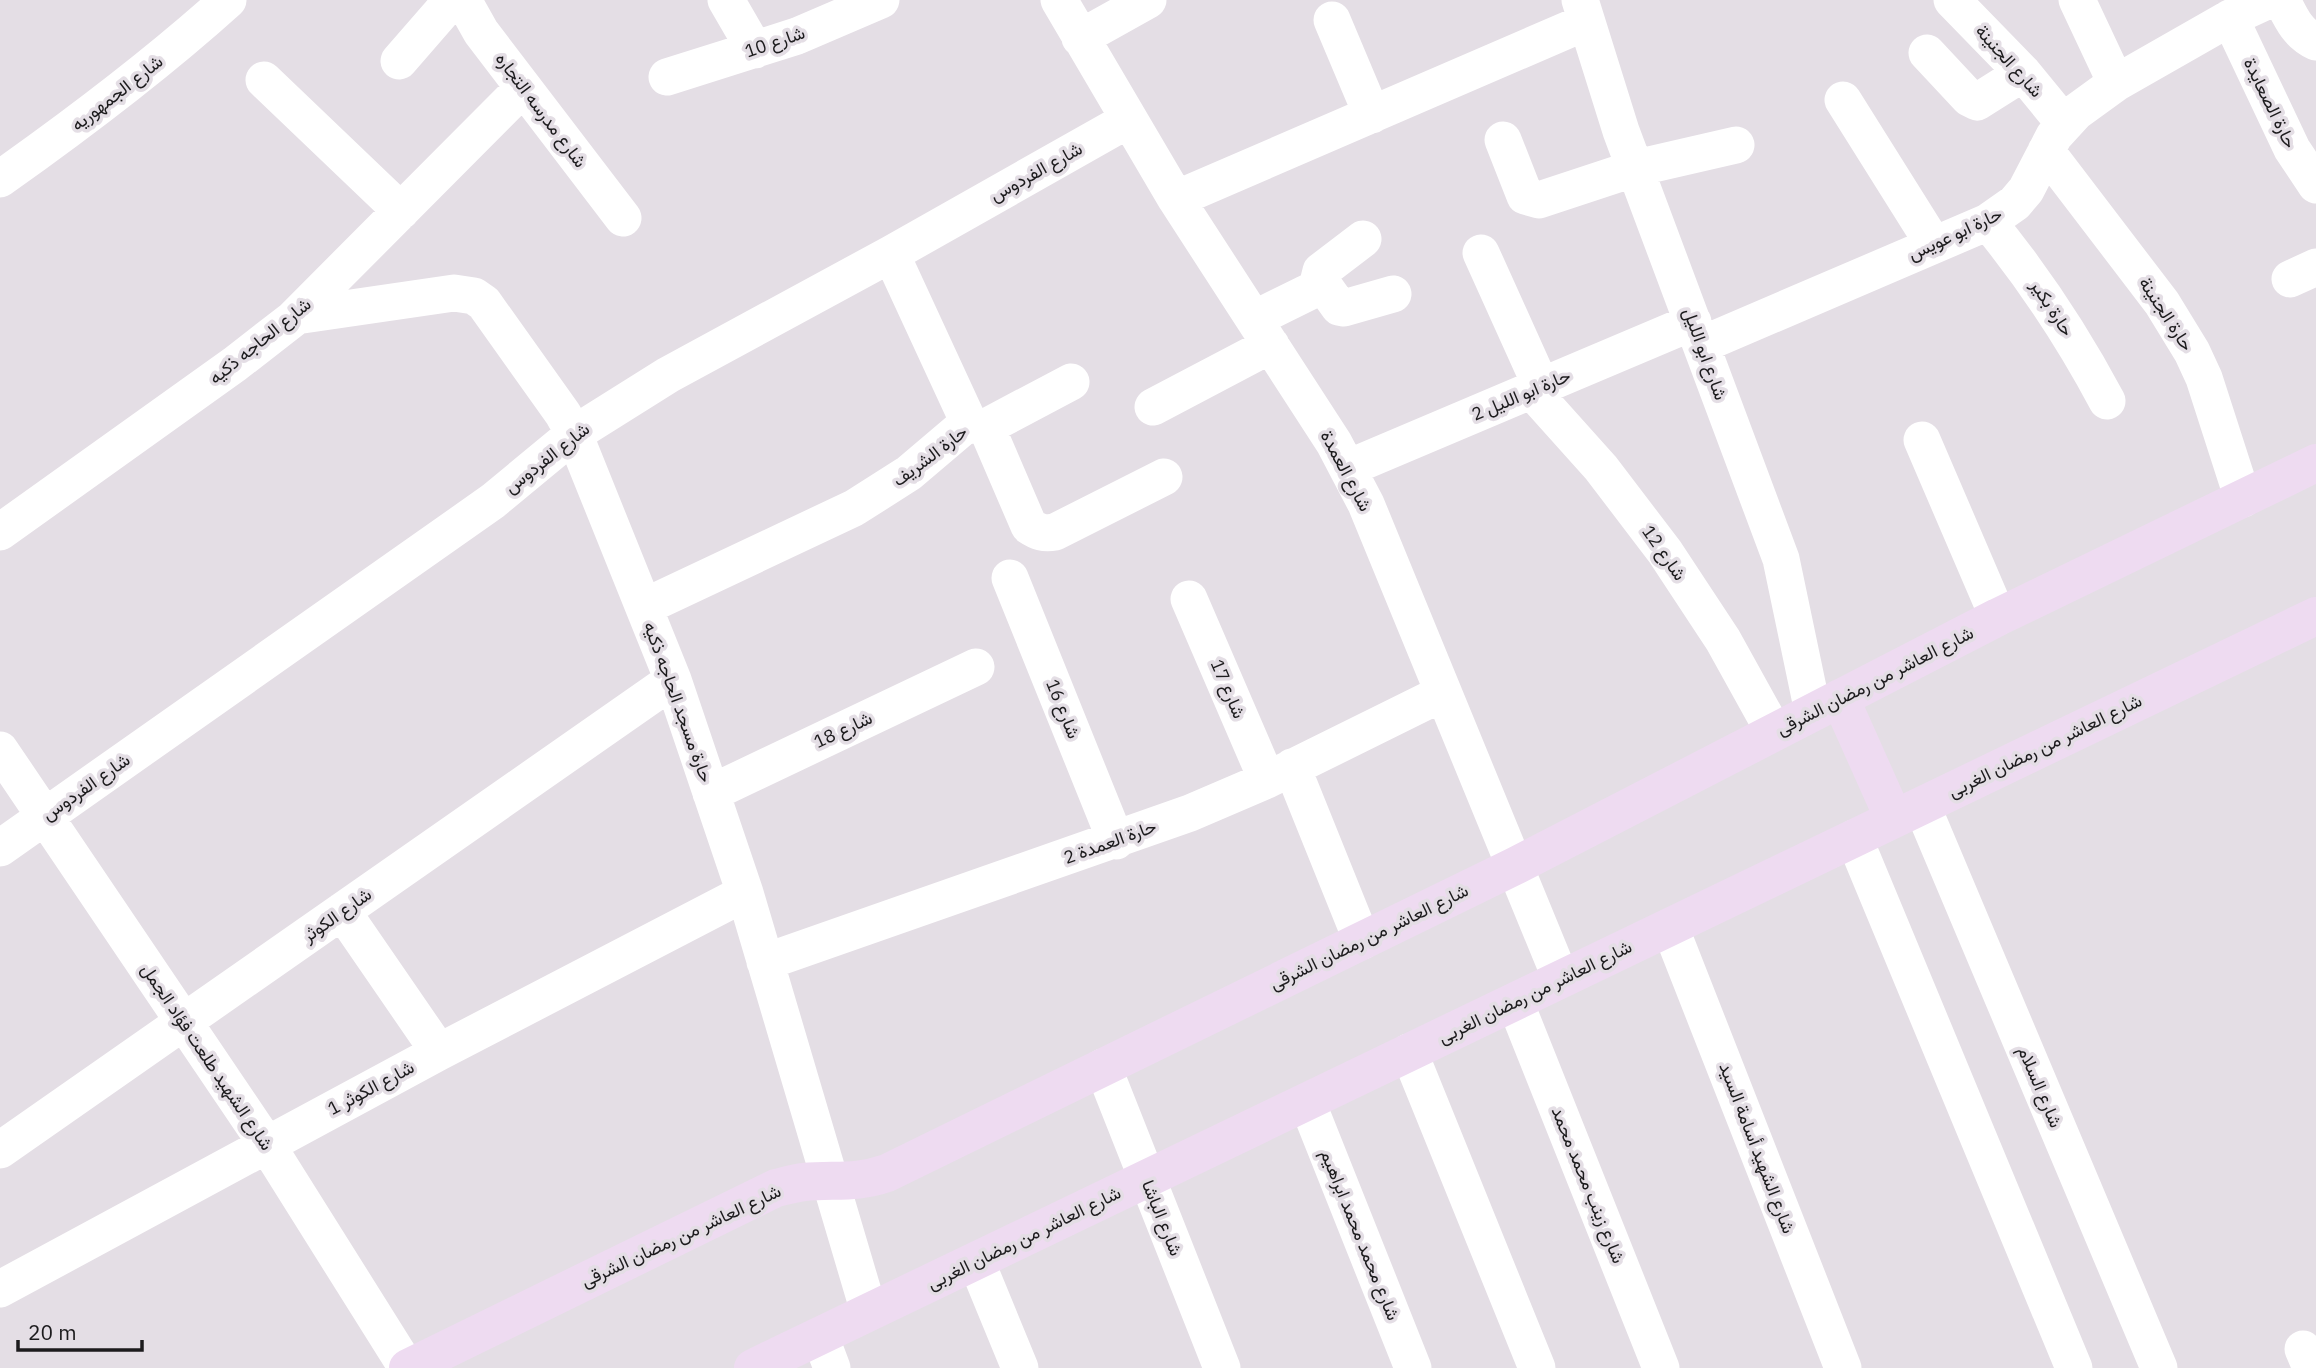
<svg xmlns="http://www.w3.org/2000/svg" width="2316" height="1368" viewBox="0 0 2316 1368" font-family="'IBM Plex Sans',Vazirmatn,sans-serif">
<style>
.lines{fill:none;stroke-linecap:round;stroke-linejoin:round}
.street{stroke:#fff;stroke-width:37}
.secondary{stroke:#eedbf1;stroke-width:38}
.labels{text-anchor:middle;stroke-width:7;stroke-linejoin:round;paint-order:stroke}
.street-label{font-size:18px;fill:#1c1b1d;stroke:#e4dee5}
</style>
<rect width="100%" height="100%" fill="#e4dee5"/>
<g class="lines">
<path class="street" d="M463,0l18,32 142,186
M726,0l29,50
M1059,0l117,199 158,244 32,61 195,475
M1580,0l41,131 160,428 32,153
M1952,0l71,73 41,50
M2077,0l39,83
M2282,0c9,18 15,33 34,42
M2230,18l62,131 24,36
M1332,20l40,95
M1080,38l68,-38
M1927,53l42,45 8,4 46,-29
M399,61l53,-61
M667,77l130,-41 84,-36
M264,80l137,131
M1843,100l91,145
M1503,140l22,56 14,4 97,-32 100,-23
M2046,151l116,152 30,49 12,26 39,121
M0,179c79,-56 156,-114 228,-179
M1176,199l410,-177
M1988,222c46,56 85,115 119,179
M1363,239l-42,32 -2,8 20,28 5,1 49,-14
M1481,253l60,133
M891,254l79,171
M2290,279l26,-12
M296,316l158,-23 20,3 10,7 79,111 11,20 99,246 72,213 124,419
M1254,319l69,-34
M1701,345l287,-123 27,-19 11,-13 28,-54 22,-24 40,-29 114,-65 39,-18
M1532,391l69,77 64,84 58,88 51,92
M1153,407l118,-62
M984,428l87,-46
M1922,440l76,177
M1348,468l345,-146
M0,532l235,-168 58,-45 230,-231
M1010,578l106,263
M1189,599l78,181
M644,607l210,-99 55,-35 53,-45c12,-5 19,-4 27,5l40,93c9,6 15,8 26,6l109,-55
M0,750l267,395 140,223
M1292,767l70,174
M711,793l265,-126
M1922,806l237,562
M1854,838l220,530
M0,848l493,-347 81,-67 94,-59 223,-121 237,-134
M342,911l97,141
M1670,927l173,441
M765,962l425,-149 77,-33 176,-87
M1515,1002l146,366
M1409,1052l128,316
M1103,1067l119,301
M1307,1102l106,266
M0,1150l673,-470
M976,1261l44,107
M0,1289l439,-237 306,-159
M820,1336l12,32
M2303,1349l8,19"/>
<path class="secondary" d="M1840,698l54,121
M408,1368l368,-180c9,-2 19,-5 28,-6 31,-3 51,2 83,-9l628,-307 483,-249 318,-154
M753,1368l1563,-752"/>
</g>
<g class="labels">
<g class="street-label">
<text transform="translate(775 42) rotate(-19)" y="6">شارع 10</text>
<text transform="translate(2009 61) rotate(48)" y="6">شارع الجنينة</text>
<text transform="translate(117 93) rotate(-38)" y="6">شارع الجمهوريه</text>
<text transform="translate(2270 103) rotate(64)" y="6">حارة الصعايدة</text>
<text transform="translate(541 110) rotate(53)" y="6">شارع مدرسه التجاره</text>
<text transform="translate(1036 172) rotate(-29)" y="6">شارع الفردوس</text>
<text transform="translate(1955 234) rotate(-25)" y="6">حارة ابو عويس</text>
<text transform="translate(2052 308) rotate(57)" y="6">حارة بكير</text>
<text transform="translate(2166 314) rotate(57)" y="6">حارة الجنينة</text>
<text transform="translate(260 341) rotate(-39)" y="6">شارع الحاجه ذكيه</text>
<text transform="translate(1705 354) rotate(70)" y="6">شارع ابو الليل</text>
<text transform="translate(1521 395) rotate(-23)" y="6">حارة ابو الليل 2</text>
<text transform="translate(930 456) rotate(-37)" y="6">حارة الشريف</text>
<text transform="translate(547 458) rotate(-38)" y="6">شارع الفردوس</text>
<text transform="translate(1346 471) rotate(62)" y="6">شارع العمدة</text>
<text transform="translate(1664 553) rotate(55)" y="6">شارع 12</text>
<text transform="translate(1875 681) rotate(-27)" y="6">شارع العاشر من رمضان الشرقى</text>
<text transform="translate(1228 689) rotate(67)" y="6">شارع 17</text>
<text transform="translate(678 702) rotate(70)" y="6">حارة مسجد الحاجه ذكيه</text>
<text transform="translate(1063 709) rotate(68)" y="6">شارع 16</text>
<text transform="translate(843 730) rotate(-25)" y="6">شارع 18</text>
<text transform="translate(2045 746) rotate(-26)" y="6">شارع العاشر من رمضان الغربى</text>
<text transform="translate(86 787) rotate(-35)" y="6">شارع الفردوس</text>
<text transform="translate(1110 842) rotate(-20)" y="6">حارة العمدة 2</text>
<text transform="translate(337 915) rotate(-35)" y="6">شارع الكوثر</text>
<text transform="translate(1369 937) rotate(-26)" y="6">شارع العاشر من رمضان الشرقى</text>
<text transform="translate(1535 992) rotate(-26)" y="6">شارع العاشر من رمضان الغربى</text>
<text transform="translate(207 1057) rotate(56)" y="6">شارع الشهيد طلعت فؤاد الجمل</text>
<text transform="translate(2040 1087) rotate(67)" y="6">شارع السلام</text>
<text transform="translate(371 1088) rotate(-28)" y="6">شارع الكوثر 1</text>
<text transform="translate(1757 1148) rotate(69)" y="6">شارع الشهيد أسامة السيد</text>
<text transform="translate(1588 1185) rotate(68)" y="6">شارع زينب محمد محمد</text>
<text transform="translate(1162 1218) rotate(68)" y="6">شارع الباشا</text>
<text transform="translate(1360 1235) rotate(68)" y="6">شارع محمد محمد ابراهيم</text>
<text transform="translate(681 1236) rotate(-25)" y="6">شارع العاشر من رمضان الشرقى</text>
<text transform="translate(1024 1238) rotate(-26)" y="6">شارع العاشر من رمضان الغربى</text>
</g>
</g>
<path d="M18 1340v10h124v-10" fill="none" stroke="#1c1b1d" stroke-width="3.5"/>
<text x="28" y="1340" font-size="21" fill="#1c1b1d" stroke="#e4dee5" stroke-width="5" paint-order="stroke">20 m</text>
</svg>
